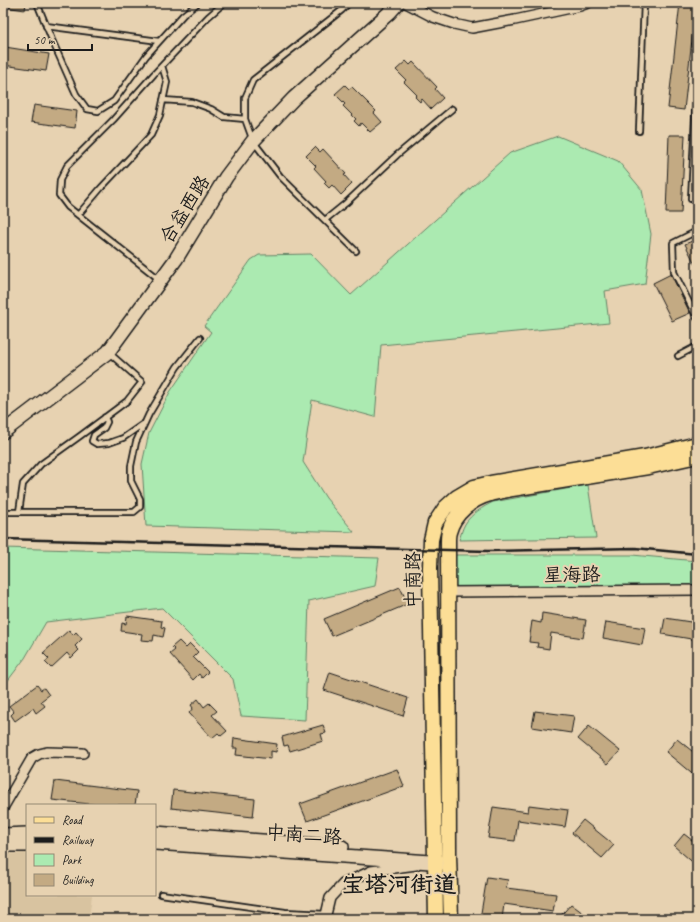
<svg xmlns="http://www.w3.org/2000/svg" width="700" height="922" viewBox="0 0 700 922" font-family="Caveat,'LXGW WenKai TC',sans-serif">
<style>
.built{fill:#d8c3a0}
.green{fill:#abeab1;stroke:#648366}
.building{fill:#c3aa83;stroke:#1c1c1c}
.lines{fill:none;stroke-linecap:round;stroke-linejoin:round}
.lane-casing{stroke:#1c1c1c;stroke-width:8}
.street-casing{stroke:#1c1c1c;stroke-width:12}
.secondary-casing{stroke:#1c1c1c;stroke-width:16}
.primary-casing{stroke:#1c1c1c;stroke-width:17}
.lane{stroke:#e7d2b1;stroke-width:4.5}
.street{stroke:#e7d2b1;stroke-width:9}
.secondary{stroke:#e7d2b1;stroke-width:13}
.primary{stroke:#fcde96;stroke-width:14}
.rail{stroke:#1c1c1c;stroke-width:2.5}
.labels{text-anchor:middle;stroke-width:4;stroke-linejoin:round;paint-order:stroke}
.street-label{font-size:19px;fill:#1c1c1c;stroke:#e7d2b1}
.district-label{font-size:23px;font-weight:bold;fill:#1c1c1c;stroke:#e7d2b1}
</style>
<rect width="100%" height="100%" fill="#e7d2b1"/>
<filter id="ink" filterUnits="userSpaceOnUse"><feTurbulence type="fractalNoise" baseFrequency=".025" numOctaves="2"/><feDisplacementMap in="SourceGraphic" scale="8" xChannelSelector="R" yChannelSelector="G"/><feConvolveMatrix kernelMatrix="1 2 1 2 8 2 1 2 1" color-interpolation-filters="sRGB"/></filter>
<g filter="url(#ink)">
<path class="built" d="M27,853v42h65l-3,24h-86v-65z"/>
<path class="green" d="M558,136l60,25 24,29 9,44 -6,50 -40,7 4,32 -228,22 -6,72 -63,-17 -9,62 23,36 28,34 -208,-6 -4,-62 7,-31 21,-41 41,-60 -7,-6 47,-66 8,-5 52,-1 40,41 159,-142z
M588,485l8,53 -137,2c2,-5 3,-11 6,-16 6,-10 18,-17 28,-22z
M3,548l376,10 -4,28 -66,15 -4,119 -64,-4 -8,-37 -71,-71 -116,14 -21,36 -22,29z
M454,555h178l65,6v24l-243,5z"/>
<path class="building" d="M6,3h20l-1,7 -20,-3z
M680,3h16l-12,107 -16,-2z
M5,47l44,7 -3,17 -43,-6z
M406,61l4,4 3,-3 24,25 -2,2 8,9 -12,11 -9,-10 -2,3 -5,-5 2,-2 -13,-13 2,-2 -10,-10z
M345,85l4,4 3,-2 24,24 -2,2 8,9 -12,10 -9,-9 -2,3 -5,-5 2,-2 -13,-13 2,-2 -10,-10z
M34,105l43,6 -2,17 -44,-6z
M669,135h16l-4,78h-15z
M315,147l5,5 3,-3 23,25 -2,1 8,9 -11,11 -9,-10 -3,3 -5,-5 2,-2 -12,-13 2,-2 -10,-10z
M697,239v29l-12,-24z
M671,274l19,39 -18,8 -19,-38z
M400,587l8,17 -76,32 -8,-17z
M542,613l44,7 -3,18 -32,-5 -2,16 -12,-2 1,-4 -9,-1 3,-21 9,2z
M127,616l35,5 -1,6 4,1 -2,9 -9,-2 -1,6 -12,-1 1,-6 -21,-3 1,-8 4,1z
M665,618l32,5v17l-35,-6z
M606,622l39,6 -3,17 -39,-7z
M69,630l4,5 3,-3 6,7 -7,7 4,4 -8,8 -4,-5 -16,15 -6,-6 4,-3 -6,-6z
M179,641l7,7 4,-4 8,8 -5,5 15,15 -6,6 -3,-4 -6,6 -23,-26 5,-4 -3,-3z
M330,672l78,26 -5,18 -79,-26z
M37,685l4,5 3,-2 5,7 -8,6 4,5 -9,7 -3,-5 -18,13 -4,-6 3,-3 -5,-6z
M198,699l6,8 5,-4 8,8 -5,4 15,16 -6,5 -3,-3 -6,5 -23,-25 4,-5 -2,-3z
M535,711l39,5 -3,17 -39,-6z
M323,725l3,8 -5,1 2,7 -33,10 -2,-6 -4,1 -2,-9z
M589,726l31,25 -12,13 -30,-25z
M234,738l43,6 -1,8 -5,-1v8l-35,-4 1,-7h-4z
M677,739l20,16v23l-31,-26z
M397,769l7,17 -97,35 -7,-17z
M55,781l82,10 -2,14h-36l-47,-5z
M173,790l82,9 -2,18 -82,-9z
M529,805l39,5 -3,17 -47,-7 -3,21 -27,-3 5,-31 35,5z
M583,820l31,25 -12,13 -30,-25z
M684,834l13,10v22l-23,-20z
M487,877l21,3 -2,8 50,6 -3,17 -49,-7 -2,15h-22z
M571,904l20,15h-33z"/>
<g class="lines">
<defs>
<path id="lane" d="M37,3l15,37 24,54 11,15 11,2 16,-10 32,-45 37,-41 15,-12
M349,3l-7,7 -89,70 -8,18v21l8,22 27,35 76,75
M46,26l113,15
M163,100l29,2 19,7 13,8 21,2
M639,131l5,-128
M691,199l6,-121
M78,215l23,-27 50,-53 9,-20 7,-33 -5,-16
M325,220l21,-17 51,-48 55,-46
M697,231l-24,12 1,29 23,46
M159,279l-91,-72 -9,-12 1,-15 7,-14 46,-46 41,-46 54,-57 16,-14
M678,356l19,-10
M696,390h1
M105,417l2,5 -3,6 -10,7 -2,6 5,3 12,-1 14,-5 20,-14
M3,512h131l6,-5v-8l-9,-18v-15l5,-24 13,-28 28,-47 23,-29
M19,512l4,-28 18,-20 39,-28 47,-35 15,-19 -34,-30
M161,894l124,18 41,2"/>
<path id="street" d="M406,3l27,14 21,7 18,4 43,-8 65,-14 8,-3
M448,592l249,-2
M3,808l29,-50 7,-4 8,-2 36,1
M325,919l5,-21 13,-14 28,-13 45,-6"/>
<path id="secondary" d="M3,432l105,-80 68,-93 50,-82 27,-36 41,-43 96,-86 8,-9
M155,833l187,14
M3,835l24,-1
M155,843l290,20
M3,845h24"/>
<path id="primary" d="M436,919l-6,-351 1,-28 4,-17 10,-15 12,-11 17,-10 17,-4 154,-26 52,-13
M451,919l-2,-64 -1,-313c0,-4 0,-7 1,-10 5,-19 23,-33 41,-38 7,-2 14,-3 22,-5l136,-22 49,-11"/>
</defs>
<use href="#lane" class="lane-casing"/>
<use href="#street" class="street-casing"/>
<use href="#secondary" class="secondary-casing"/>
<use href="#primary" class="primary-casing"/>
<use href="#lane" class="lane"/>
<use href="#street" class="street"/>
<use href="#secondary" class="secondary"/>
<use href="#primary" class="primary"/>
<path class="rail" d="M3,539l485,12 147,-3 62,6"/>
</g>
</g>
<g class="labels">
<g class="street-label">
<text transform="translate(184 209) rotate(-58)" y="7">合益西路</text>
<text transform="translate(572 574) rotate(-1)" y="7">星海路</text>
<text transform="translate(412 580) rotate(-90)" y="7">中南路</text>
<text transform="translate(304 834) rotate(4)" y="7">中南二路</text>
</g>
<g class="district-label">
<text x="399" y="892">宝塔河街道</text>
</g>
</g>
<rect width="700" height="922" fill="none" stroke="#e7d2b1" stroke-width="16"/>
<rect x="8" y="8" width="684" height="906" fill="none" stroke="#1c1c1c" stroke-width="1.5" filter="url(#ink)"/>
<rect x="26" y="804" width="130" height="92" fill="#e7d2b1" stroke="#968975"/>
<rect x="34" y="817" width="20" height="6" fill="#fcde96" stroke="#968975"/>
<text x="62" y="824" font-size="12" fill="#1c1c1c">Road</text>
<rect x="34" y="837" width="20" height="6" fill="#1c1c1c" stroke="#968975"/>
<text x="62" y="844" font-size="12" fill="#1c1c1c">Railway</text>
<rect x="34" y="854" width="20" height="12" fill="#abeab1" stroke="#968975"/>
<text x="62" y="864" font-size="12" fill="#1c1c1c">Park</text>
<rect x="34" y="874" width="20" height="12" fill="#c3aa83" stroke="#968975"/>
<text x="62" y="884" font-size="12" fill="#1c1c1c">Building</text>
<path d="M28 44v6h64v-6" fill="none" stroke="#1c1c1c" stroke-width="2"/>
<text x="34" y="44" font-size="12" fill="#1c1c1c" stroke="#e7d2b1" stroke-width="3" paint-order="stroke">50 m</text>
</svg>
